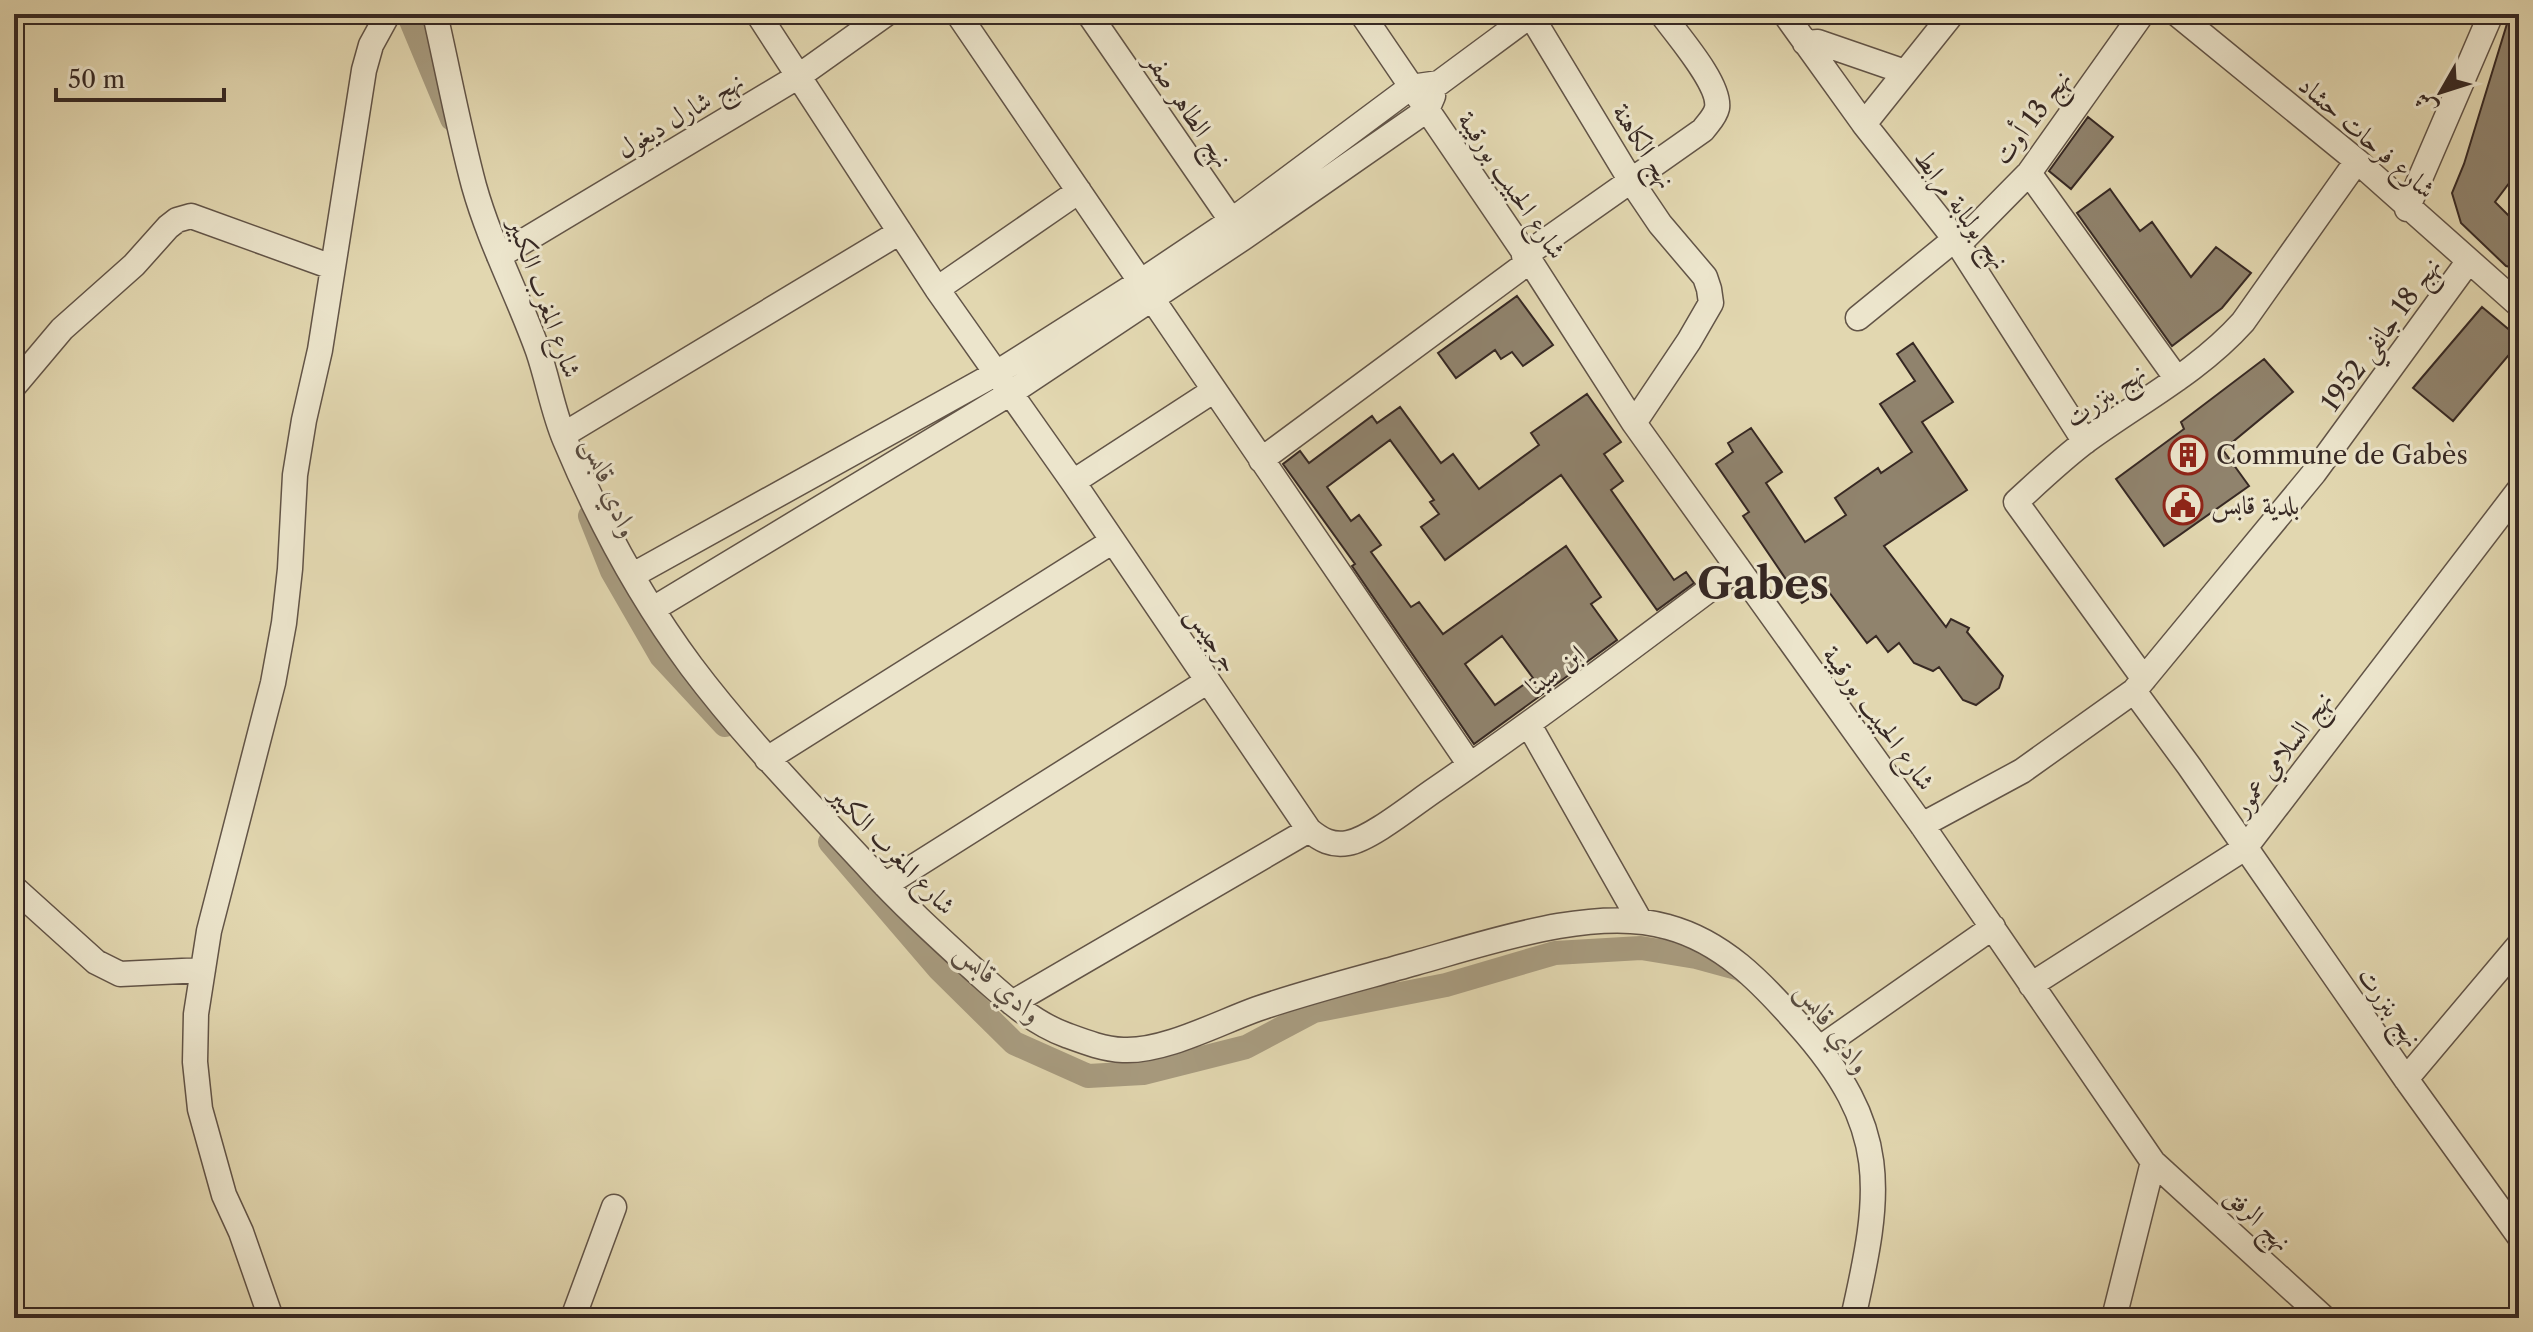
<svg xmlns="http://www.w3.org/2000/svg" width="2533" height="1332" viewBox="0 0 2533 1332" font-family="'Libre Caslon Text',Amiri,serif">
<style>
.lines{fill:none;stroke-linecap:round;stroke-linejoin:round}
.canal{stroke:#a89c80;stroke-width:24}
.building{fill:#90836d;stroke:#372924;stroke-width:2;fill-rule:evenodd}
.minor-casing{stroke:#625447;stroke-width:27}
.minor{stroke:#ece5cc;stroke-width:24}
.labels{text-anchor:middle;stroke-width:6;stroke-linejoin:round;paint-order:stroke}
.street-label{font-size:26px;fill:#372924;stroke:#ece5cc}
.poi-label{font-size:26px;fill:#372924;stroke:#ece5cc;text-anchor:start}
.water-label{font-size:28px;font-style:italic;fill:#594c40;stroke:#ece5cc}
.town-label{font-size:42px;font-weight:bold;fill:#372924;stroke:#ece5cc}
</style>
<rect width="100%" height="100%" fill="#e2d7b0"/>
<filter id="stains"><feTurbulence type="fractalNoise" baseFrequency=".0025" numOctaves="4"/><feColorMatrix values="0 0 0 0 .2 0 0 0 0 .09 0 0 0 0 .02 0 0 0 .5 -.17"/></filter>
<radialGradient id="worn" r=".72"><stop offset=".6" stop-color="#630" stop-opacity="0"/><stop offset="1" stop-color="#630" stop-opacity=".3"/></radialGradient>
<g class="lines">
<path class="canal" d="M409,16l43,103
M590,516l22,55 49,85 64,69
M830,842l109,127 75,74 74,33 55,-3 103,-26 68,-36 132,-26 109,-32 86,-5 55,9 44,12 6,4"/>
</g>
<path class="building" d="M2510,14h9v156l-24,32 24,24v43l-13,-3 -45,-43 -9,-30 12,-29z
M2088,117l25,20 -42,52 -22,-18z
M2110,189l30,42 12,-9 39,55 25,-30 35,26 -29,35 -50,38 -95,-133z
M1517,296l36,49 -30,21 -11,-14 -11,7 -6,-9 -39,28 -18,-25z
M2482,307l37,31v5l-66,78 -40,-33z
M1913,343l40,59 -31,20 45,68 -83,56 62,81 5,-8 18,9 -2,4 36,44 -4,12 -23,17 -13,-5 -24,-33 -6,4 -19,-8 -15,-20 -11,9 -12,-16 -9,7 -41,-55 -24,15 -59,-87 6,-4 -33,-48 17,-12 -5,-9 23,-15 31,44 -16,11 39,59 41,-27 -11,-17 43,-30 3,5 31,-21 -32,-48 35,-23 -18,-27z
M2264,359l29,33 -70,58 26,36 -85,60 -48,-67 68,-50 -3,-7z
M1587,394l34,48 -17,12 19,27 -12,9 63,90 12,-8 8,11 -37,27 -96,-135 -116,85 -24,-33 18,-13 -9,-12 4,-2 -44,-60 -63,47 24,34 8,-6 22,30 -10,7 40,55 8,-5 24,32 123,-88 35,51 -10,7 26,36 -143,104 -122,-178 3,-2 -72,-100 17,-13 9,12 63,-47 5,7 23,-16 41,56 12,-9 26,35 60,-44 -8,-12zM1502,636l31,42 -38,27 -30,-41z"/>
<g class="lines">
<defs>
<path id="minor" d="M435,14c13,57 24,116 39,172 16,57 44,109 64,165 10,29 15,61 27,89 33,79 75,157 126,226 54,72 118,137 179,203 32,35 66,66 101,98 29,26 59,55 95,68 19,7 37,14 57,15 41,2 95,-27 134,-41 52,-18 105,-31 158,-46 72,-20 180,-58 253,-36 55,15 93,55 130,97 93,104 84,166 55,294
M758,14l179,275 136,193 236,348c12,10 23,16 39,13 23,-4 67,-40 88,-54 103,-71 202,-146 302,-221
M958,14l512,751
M1089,14l151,219
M1362,14l168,247 104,162 288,402 231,337 171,156
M1530,14l101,167 29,43 45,53 4,12 2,14 -22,38 -55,82
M1785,14l79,110 91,115 130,203
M2177,14l180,147 162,144
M1805,43l13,-1 87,30
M1864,124l88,-110
M2029,173l148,206
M2407,209l84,-195
M1957,246l72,-73 113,-159
M499,256l300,-180 87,-62
M1524,256l179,-126c5,-7 12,-13 14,-22 4,-24 -41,-74 -55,-94
M937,289l142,-98
M1858,318l97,-79
M14,386l48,-57 72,-64 34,-38 9,-7 14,-4 141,51
M563,435l337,-203
M1261,460l269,-199
M1073,482l140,-91
M633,575l362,-201 145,-92 91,-61 180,-134 28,-4 92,-68
M653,609l356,-215 234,-156 184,-128 6,-14
M2144,679l-128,-177c23,-21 46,-43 70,-61 53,-39 112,-69 157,-119l114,-161
M2134,691l55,75 217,313 113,157
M1529,725l111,196
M767,759l346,-218
M1922,825l100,-54 112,-80 180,-218 154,-211
M885,885l323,-204
M14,888l82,74 24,12 83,-4
M2031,985l214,-137 274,-358
M1012,1003l297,-173
M1820,1048l173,-121
M2406,1079l113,-134
M271,1318l-30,-86 -17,-37 -24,-86 -5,-47 1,-48 13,-83 64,-248 11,-60 6,-54 5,-94 9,-55 16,-70 44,-280 7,-25 17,-31
M573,1318l41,-111
M2114,1318l39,-156"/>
</defs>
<use href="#minor" class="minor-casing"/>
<use href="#minor" class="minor"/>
</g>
<defs>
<symbol id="building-ring" viewBox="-11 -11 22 22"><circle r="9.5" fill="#ece5cc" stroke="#8f2418" stroke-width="1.5"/><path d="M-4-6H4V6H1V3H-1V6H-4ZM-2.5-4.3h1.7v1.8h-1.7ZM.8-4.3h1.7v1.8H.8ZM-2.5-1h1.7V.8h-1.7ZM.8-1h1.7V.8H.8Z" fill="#8f2418"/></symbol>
<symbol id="civic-ring" viewBox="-11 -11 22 22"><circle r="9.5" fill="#ece5cc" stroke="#8f2418" stroke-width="1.5"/><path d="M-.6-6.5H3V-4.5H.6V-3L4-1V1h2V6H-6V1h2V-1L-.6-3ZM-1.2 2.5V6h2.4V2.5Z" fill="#8f2418"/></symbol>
</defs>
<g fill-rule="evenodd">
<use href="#building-ring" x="2166" y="433" width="44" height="44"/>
<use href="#civic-ring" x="2161" y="483" width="44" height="44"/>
</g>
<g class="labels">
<g class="street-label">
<text transform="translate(1189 110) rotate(56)" y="9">نهج الطاهر صفر</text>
<text transform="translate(680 115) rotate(-31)" y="9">نهج شارل ديغول</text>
<text transform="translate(2032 117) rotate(-53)" y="9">نهج 13 أوت</text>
<text transform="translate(2367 137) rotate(41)" y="9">شارع فرحات حشاد</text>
<text transform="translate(1644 146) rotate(58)" y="9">نهج الكاهنة</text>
<text transform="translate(1512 185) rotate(56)" y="9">شارع الحبيب بورقيبة</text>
<text transform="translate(1962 209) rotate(54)" y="9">نهج بولبابة مرابط</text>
<text transform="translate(545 298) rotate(70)" y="9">شارع المغرب الكبير</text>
<text transform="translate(2381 334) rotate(-54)" y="9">نهج 18 جانفي 1952</text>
<text transform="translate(2105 395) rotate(-35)" y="9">نهج بنزرت</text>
<text transform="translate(1213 639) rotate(56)" y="9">جرجيس</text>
<text transform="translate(1555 670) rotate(-37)" y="9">ابن سينا</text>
<text transform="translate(1879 718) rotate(54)" y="9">شارع الحبيب بورقيبة</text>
<text transform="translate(2282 753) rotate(-53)" y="9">نهج السلامي عمور</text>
<text transform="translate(893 850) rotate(46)" y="9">شارع المغرب الكبير</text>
<text transform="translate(2390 1007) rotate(55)" y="9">نهج بنزرت</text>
<text transform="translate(2258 1219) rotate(43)" y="9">نهج الرفق</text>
</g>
<g class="poi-label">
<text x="2216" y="464">Commune de Gabès</text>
<text x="2211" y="514">بلدية قابس</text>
</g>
<g class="water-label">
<text transform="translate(611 487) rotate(68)" y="10">وادي قابس</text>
<text transform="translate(999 982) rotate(42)" y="10">وادي قابس</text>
<text transform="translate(1834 1027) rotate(54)" y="10">وادي قابس</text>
</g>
<g class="town-label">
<text x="1763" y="599">Gabes</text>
</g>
</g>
<rect width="2533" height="1332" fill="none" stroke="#e2d7b0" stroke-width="48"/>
<rect x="16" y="16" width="2501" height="1300" fill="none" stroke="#372924" stroke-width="4"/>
<rect x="24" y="24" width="2485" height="1284" fill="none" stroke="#372924" stroke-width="2"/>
<g transform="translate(2441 92) rotate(231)" stroke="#ece5cc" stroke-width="6" paint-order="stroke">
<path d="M0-6L14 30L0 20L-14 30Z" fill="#372924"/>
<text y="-12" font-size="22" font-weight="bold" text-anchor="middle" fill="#372924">ش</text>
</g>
<path d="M56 88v12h168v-12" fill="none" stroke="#372924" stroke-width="4"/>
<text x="68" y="88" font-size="24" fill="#372924" stroke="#ece5cc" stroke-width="6" paint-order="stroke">50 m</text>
<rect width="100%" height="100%" filter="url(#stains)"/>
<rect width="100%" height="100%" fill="url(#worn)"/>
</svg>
